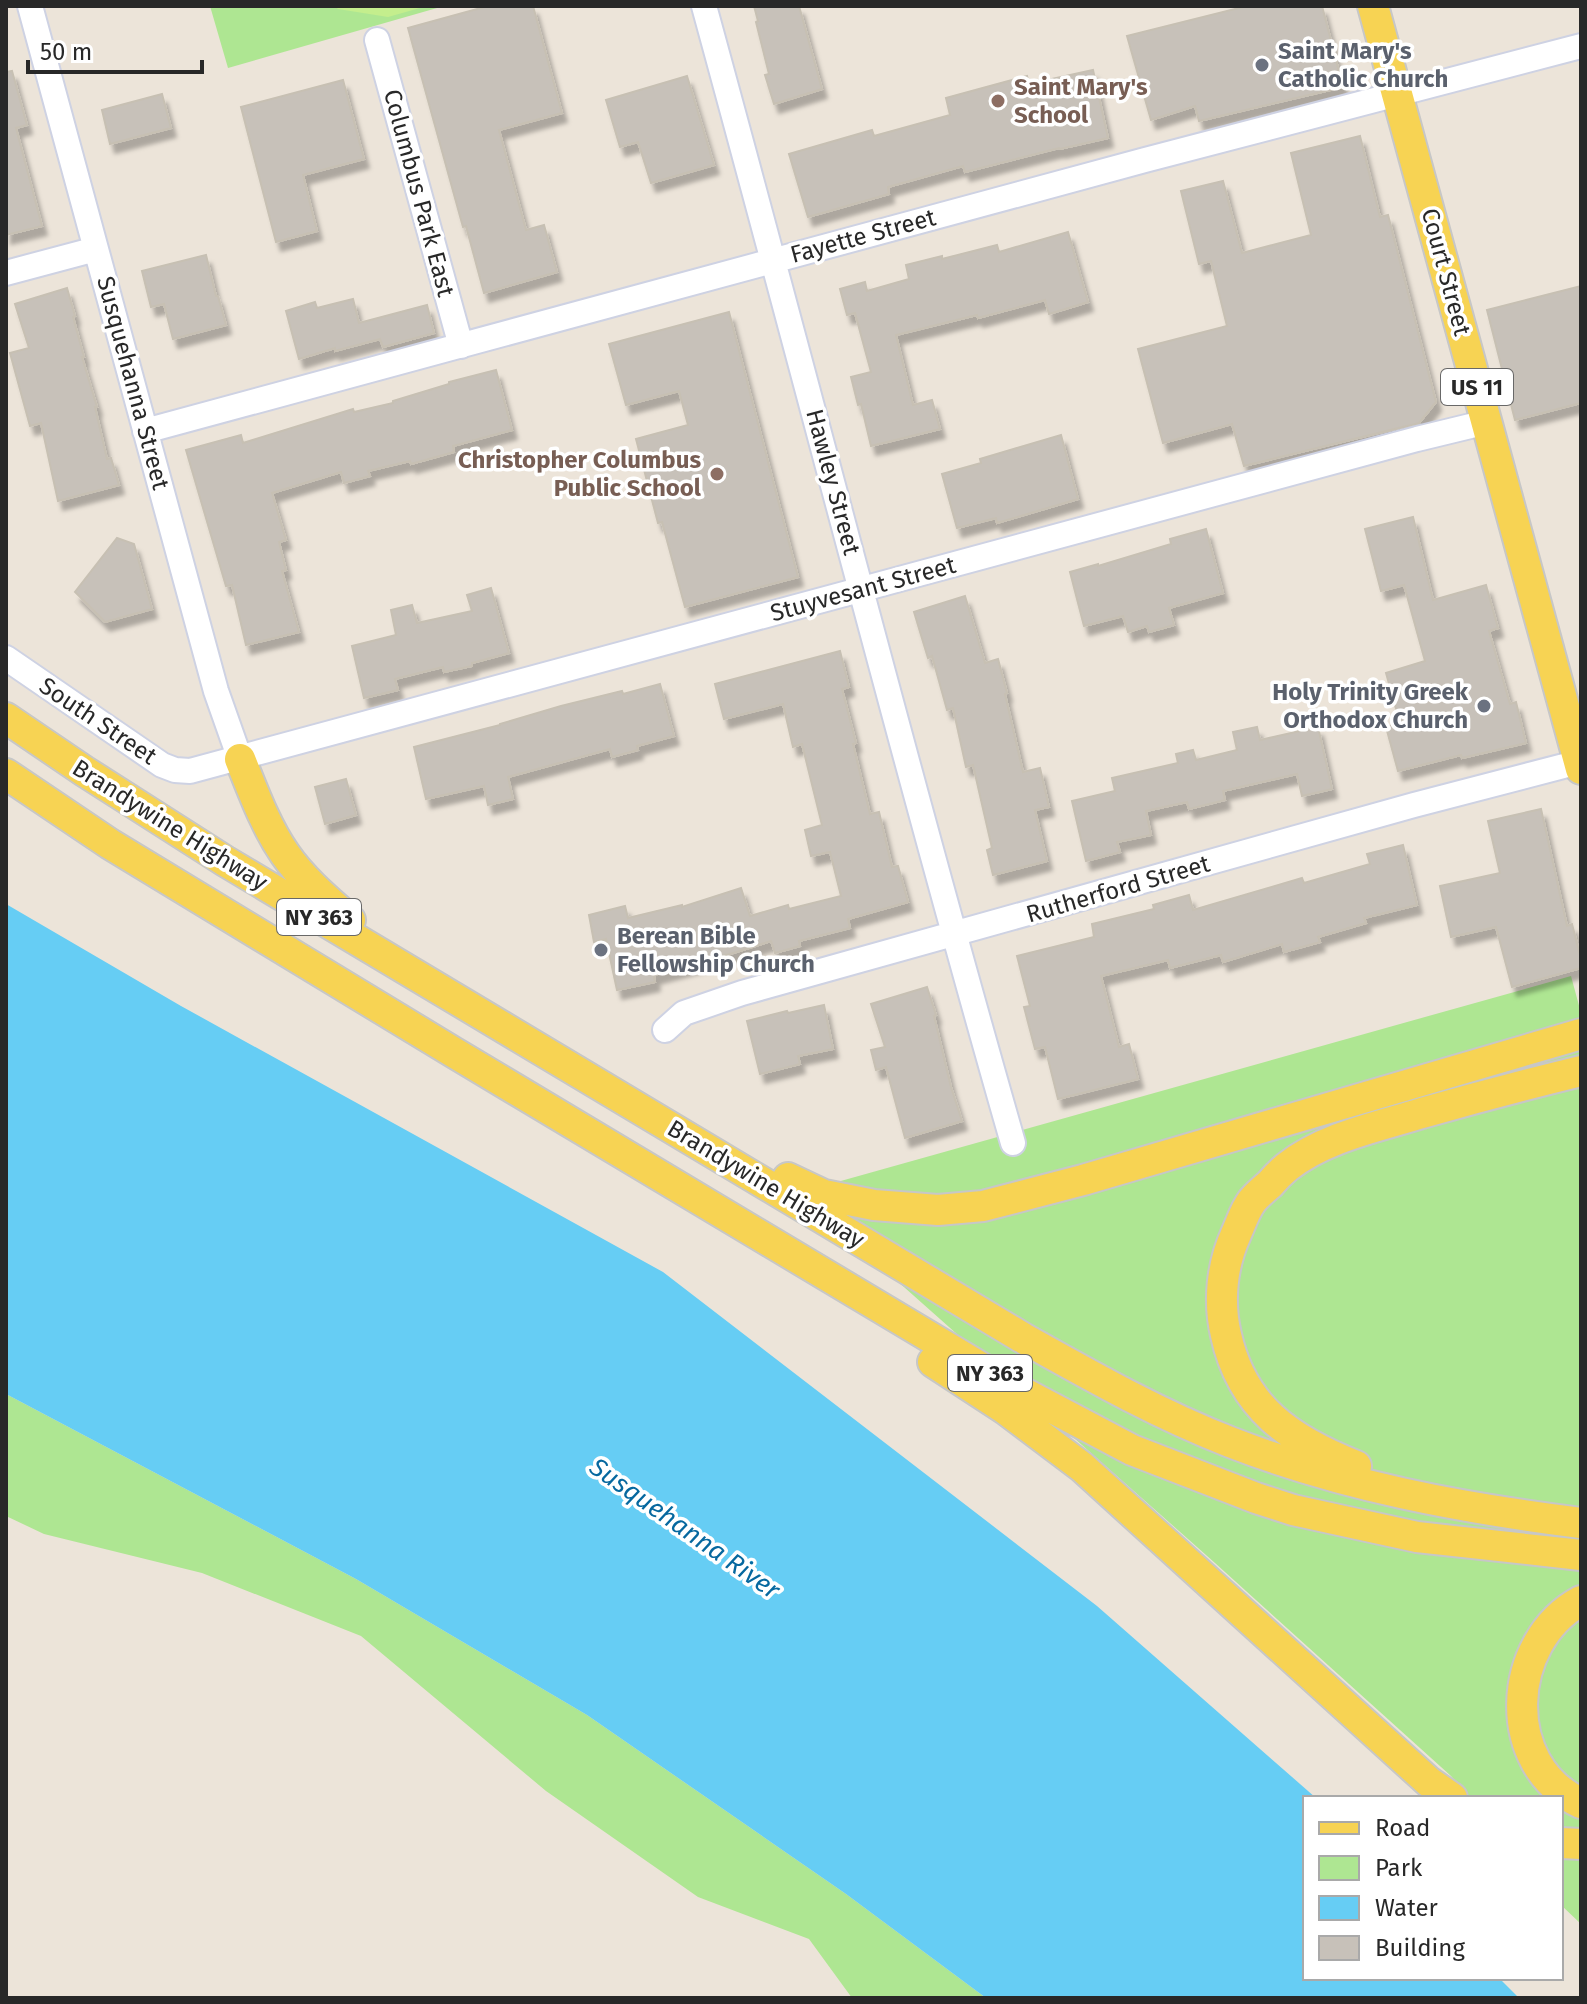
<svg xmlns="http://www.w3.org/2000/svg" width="1587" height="2004" viewBox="0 0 1587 2004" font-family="'Fira Sans',sans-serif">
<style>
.green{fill:#aee692}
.pitch{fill:#c4ee8d}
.water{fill:#66cdf4}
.building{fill:#c7c1b9;stroke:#c7c0b3;stroke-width:2;filter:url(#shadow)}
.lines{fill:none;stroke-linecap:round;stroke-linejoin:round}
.minor-casing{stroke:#ced2e3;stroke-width:28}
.major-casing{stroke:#c7c7c7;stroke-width:34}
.minor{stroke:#fff;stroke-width:24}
.major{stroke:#f7d353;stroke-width:30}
.worship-dot{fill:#6b7280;stroke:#fff;stroke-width:3}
.education-dot{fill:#8d6e63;stroke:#fff;stroke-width:3}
.labels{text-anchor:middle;stroke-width:7;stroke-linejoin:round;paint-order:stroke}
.shield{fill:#fff;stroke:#686868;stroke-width:2}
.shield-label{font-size:22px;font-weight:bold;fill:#282828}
.worship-label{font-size:24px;font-weight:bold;fill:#5b616d;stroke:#fff;text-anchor:start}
.education-label{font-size:24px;font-weight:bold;fill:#785e54;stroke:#fff;text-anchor:start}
.street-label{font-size:24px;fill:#282828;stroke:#fff}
.water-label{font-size:26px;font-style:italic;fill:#06689f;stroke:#fff}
</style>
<defs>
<filter id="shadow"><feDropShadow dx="5" dy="9" stdDeviation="2" flood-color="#0004"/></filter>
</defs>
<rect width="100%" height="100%" fill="#ece4d9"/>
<path class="green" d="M210,6h234l-216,62z
M1571,976l10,37v911l-20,-19v-107h-91l-19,-22 -236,-213 -417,-370z
M6,1394l350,185 231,136 259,179 140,104h-134l-43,-59 -111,-42 -152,-106 -185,-155 -159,-63 -158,-39 -38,-18z"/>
<path class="pitch" d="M334,6h93l-39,11 -50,-8z"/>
<path class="water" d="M6,904l175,102 482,266 434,334 219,192h-11v180h194l20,20h-533l-140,-104 -259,-179 -231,-136 -350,-185z"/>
<path class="building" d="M488,6h45l29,107 -63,17 27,100 18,-5 13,47 -73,21 -18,-67 -3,1 -55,-199z
M754,6h45l23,83 -48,15 -9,-29 4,-1 -13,-52 2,-1z
M1247,6h75l21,81 -144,34 -4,-15 -44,14 -24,-84z
M1093,70l15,68 -48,11 -1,-1 -94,24 -2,-6 -75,21 1,7 -81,23 -19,-63 83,-24 2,6 76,-21 -4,-17 81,-22 2,8z
M12,71l15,54 -11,3 26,98 -36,9v-163z
M687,76l27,89 -63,18 -13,-41 -18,5 -14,-47z
M343,80l21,79 -61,16 14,56 -41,11 -35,-135z
M162,94l9,34 -61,16 -8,-34z
M1360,136l20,81 8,-2 48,187 -17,21 -175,43 -12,-42 -69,19 -25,-94 89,-23 -16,-65 -12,3 -18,-73 42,-10 19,72 69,-18 -20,-82z
M1068,232l20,70 -39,12 -4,-14 -67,18 -1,-3 -81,20 17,70 19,-5 8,29 -69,17 -10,-42 -3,1 -7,-28 20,-5 -16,-59 -8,2 -7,-26 25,-7 2,9 42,-12 -3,-14 36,-9v3l55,-14 2,7z
M206,255l10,41h2l8,29 -53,14 -9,-35 -13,3 -9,-36z
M1581,286v117l-66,17 -28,-110z
M67,288l8,28 -2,1 11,40h-2l15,50h-2l12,52 4,-1 8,27 -61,16 -17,-78 -11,3 -20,-73 19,-5 -14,-44z
M353,299l6,24 68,-18 7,28 -51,14 -3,-8 -45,12v-3l-36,11 -13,-48 29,-9 2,6z
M729,312l69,265 -113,30 -23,-85 -4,1 -22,-84 52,-14 -9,-34 -53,14 -17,-61z
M496,370l16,60 -59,16 1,6 -43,12 -1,-3 -42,10 2,5 -26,7 -3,-11 -69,21 14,47 -7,2 7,28 -4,1 17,61 -53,13 -14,-60 -6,1 -40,-136 55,-15 2,8 110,-34 1,3 39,-9v-2l56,-17v-2z
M1061,435l17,64 -81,24 -1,-5 -39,10 -15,-54 39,-11 -1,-4z
M1413,517l20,83 53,-15 12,43 -9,3 21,73 6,-2 10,41 -64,15 -1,-3 -63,16 -12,-44 14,-4 -14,-50 39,-12 -21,-76 -23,6 -16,-62z
M1206,529l17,64 -54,15 5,17 -25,7 -2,-6 -19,6 -5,-16 -39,10 -14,-54 28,-8v2l73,-22 -1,-5z
M117,538l17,6 18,65 -47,13 -30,-30z
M491,588l18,65 -37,10v3l-28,6 -1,-5 -48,12 3,11 -34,8 -12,-52 44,-11 -5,-25 21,-5 5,18 55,-12 -5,-16z
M965,596l20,67 13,-4 9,34 -2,1 18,78 17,-4 9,39 -14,3 12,51 -54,14 -6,-25 5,-2 -19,-83 -7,2 -13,-59 -6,2 -15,-54 -4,2 -14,-46z
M840,651l9,36 -7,2 14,54 -3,1 17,70 9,-2 13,55 6,-1 10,36 -60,17 2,9 -51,13 1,5 -25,7 -4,-12 -60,19 -57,15 1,7 -38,8 -11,-51 -12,3 -5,-27 36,-9 3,12 54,-13v2l59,-19 9,28 38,-11 1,4 52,-13 -11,-44 -19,4 -6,-26 17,-5 -20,-81 -9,3 -10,-43 -59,15 -9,-35z
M660,684l14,52 -37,10 1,4 -26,7 -2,-8 -102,28 5,22 -25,6 -4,-19 -58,13 -12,-52 86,-22v-1l61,-18 61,-15 1,3z
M1257,727l3,13 58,-13 14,62 -30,7 -5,-22 -74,17 2,9 -36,9 -2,-7 -41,9 5,24 -34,7 3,10 -34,9 -14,-60 43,-10 -3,-13 66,-15 -2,-9 17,-4 3,10 41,-10 -4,-18z
M346,779l10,36 -31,9 -10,-37z
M1541,809l26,117 5,-2 9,35v9l-69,19 -16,-60 -45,10 -11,-51 60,-13 -12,-52z
M1403,845l14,60 -53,13 2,5 -48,14 2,5 -36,10 -2,-8 -59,18 -2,-7 -51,13 -2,-8 -67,16 18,71 10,-3 9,35 -80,20 -13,-52 -10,2 -11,-42 6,-1 -13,-50 77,-19 -2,-13 62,-15 -1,-4 36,-10 4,15 109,-32 2,5 66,-19 -3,-10z
M927,987l9,28 -2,1 17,71 11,34 -57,17 -19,-71 -10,3 -5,-20 14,-3 -14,-43z
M824,1005l9,44 -35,7 2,8 -40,10 -13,-53 40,-10 1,2z"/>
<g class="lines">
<defs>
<path id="minor" d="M30,6l186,685 24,68
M704,6c104,379 201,760 309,1137
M377,40l84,306
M6,273l90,-24
M145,431l1000,-271 436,-114
M6,658l156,107 13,5 15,1 1227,-332 70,-17
M665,1030l19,-17 58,-20 672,-188 165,-43"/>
<path id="major" d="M1373,6l208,763
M6,718l78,53 141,90 798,477c68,38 135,76 207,104 113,44 231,66 351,81
M240,759c13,32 25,66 45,95 18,26 42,46 65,66
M6,774l104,70 343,208 567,339 112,59 124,48 37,12 124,27 164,18
M788,1178l36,17 50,10 64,5 45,-4 100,-26 498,-146
M933,1362l72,47 77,58 347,315 23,16
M1356,1466c-66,-26 -114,-58 -130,-131 -8,-34 -4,-70 10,-101 5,-11 9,-24 16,-33 5,-6 12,-12 18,-17 5,-6 11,-12 17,-17 38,-30 90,-40 135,-54 53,-15 106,-29 159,-42
M1581,1601c-75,40 -82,165 0,202
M1561,1843l20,1"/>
</defs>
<use href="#minor" class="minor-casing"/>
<use href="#major" class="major-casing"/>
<use href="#minor" class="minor"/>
<use href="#major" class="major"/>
</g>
<g class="worship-dot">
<circle cx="1262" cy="65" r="8"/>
<circle cx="1484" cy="706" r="8"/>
<circle cx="601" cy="950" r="8"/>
</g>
<g class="education-dot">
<circle cx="998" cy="101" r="8"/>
<circle cx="717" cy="474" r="8"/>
</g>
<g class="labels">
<g class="shield">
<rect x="1441" y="369" width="72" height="36" rx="6"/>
<rect x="277" y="899" width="84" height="36" rx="6"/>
<rect x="948" y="1355" width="84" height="36" rx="6"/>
</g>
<g class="shield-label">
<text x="1477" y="395">US 11</text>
<text x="319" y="925">NY 363</text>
<text x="990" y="1381">NY 363</text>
</g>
<g class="worship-label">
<text x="1278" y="59">Saint Mary's<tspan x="1278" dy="28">Catholic Church</tspan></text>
<text x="1468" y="700" text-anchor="end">Holy Trinity Greek<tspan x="1468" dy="28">Orthodox Church</tspan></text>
<text x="617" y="944">Berean Bible<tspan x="617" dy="28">Fellowship Church</tspan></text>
</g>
<g class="education-label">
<text x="1014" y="95">Saint Mary's<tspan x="1014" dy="28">School</tspan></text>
<text x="701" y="468" text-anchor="end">Christopher Columbus<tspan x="701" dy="28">Public School</tspan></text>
</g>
<g class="street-label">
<text transform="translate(419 193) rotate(75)" y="8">Columbus Park East</text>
<text transform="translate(863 236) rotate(-15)" y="8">Fayette Street</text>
<text transform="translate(1446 272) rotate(75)" y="8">Court Street</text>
<text transform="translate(133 383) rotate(75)" y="8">Susquehanna Street</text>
<text transform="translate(833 482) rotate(75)" y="8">Hawley Street</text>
<text transform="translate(863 589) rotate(-15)" y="8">Stuyvesant Street</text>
<text transform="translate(98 721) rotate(34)" y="8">South Street</text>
<text transform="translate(170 825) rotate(32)" y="8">Brandywine Highway</text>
<text transform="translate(1118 889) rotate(-16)" y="8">Rutherford Street</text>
<text transform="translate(766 1184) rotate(31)" y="8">Brandywine Highway</text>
</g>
<g class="water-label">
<text transform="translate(685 1528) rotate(35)" y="9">Susquehanna River</text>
</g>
</g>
<rect width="1587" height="2004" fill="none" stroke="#282828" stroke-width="16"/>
<rect x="1303" y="1796" width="260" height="184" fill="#ffffff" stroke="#a9a9a9" stroke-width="2"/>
<rect x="1319" y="1822" width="40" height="12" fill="#f7d353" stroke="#a9a9a9" stroke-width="2"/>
<text x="1375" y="1836" font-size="24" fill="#282828">Road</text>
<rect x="1319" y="1856" width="40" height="24" fill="#aee692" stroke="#a9a9a9" stroke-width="2"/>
<text x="1375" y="1876" font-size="24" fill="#282828">Park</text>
<rect x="1319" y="1896" width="40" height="24" fill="#66cdf4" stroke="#a9a9a9" stroke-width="2"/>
<text x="1375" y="1916" font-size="24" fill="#282828">Water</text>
<rect x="1319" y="1936" width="40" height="24" fill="#c7c1b9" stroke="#a9a9a9" stroke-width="2"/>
<text x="1375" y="1956" font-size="24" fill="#282828">Building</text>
<path d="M28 60v12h174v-12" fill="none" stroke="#282828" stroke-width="4"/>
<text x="40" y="60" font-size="24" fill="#282828" stroke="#ffffff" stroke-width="6" paint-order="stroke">50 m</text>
</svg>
